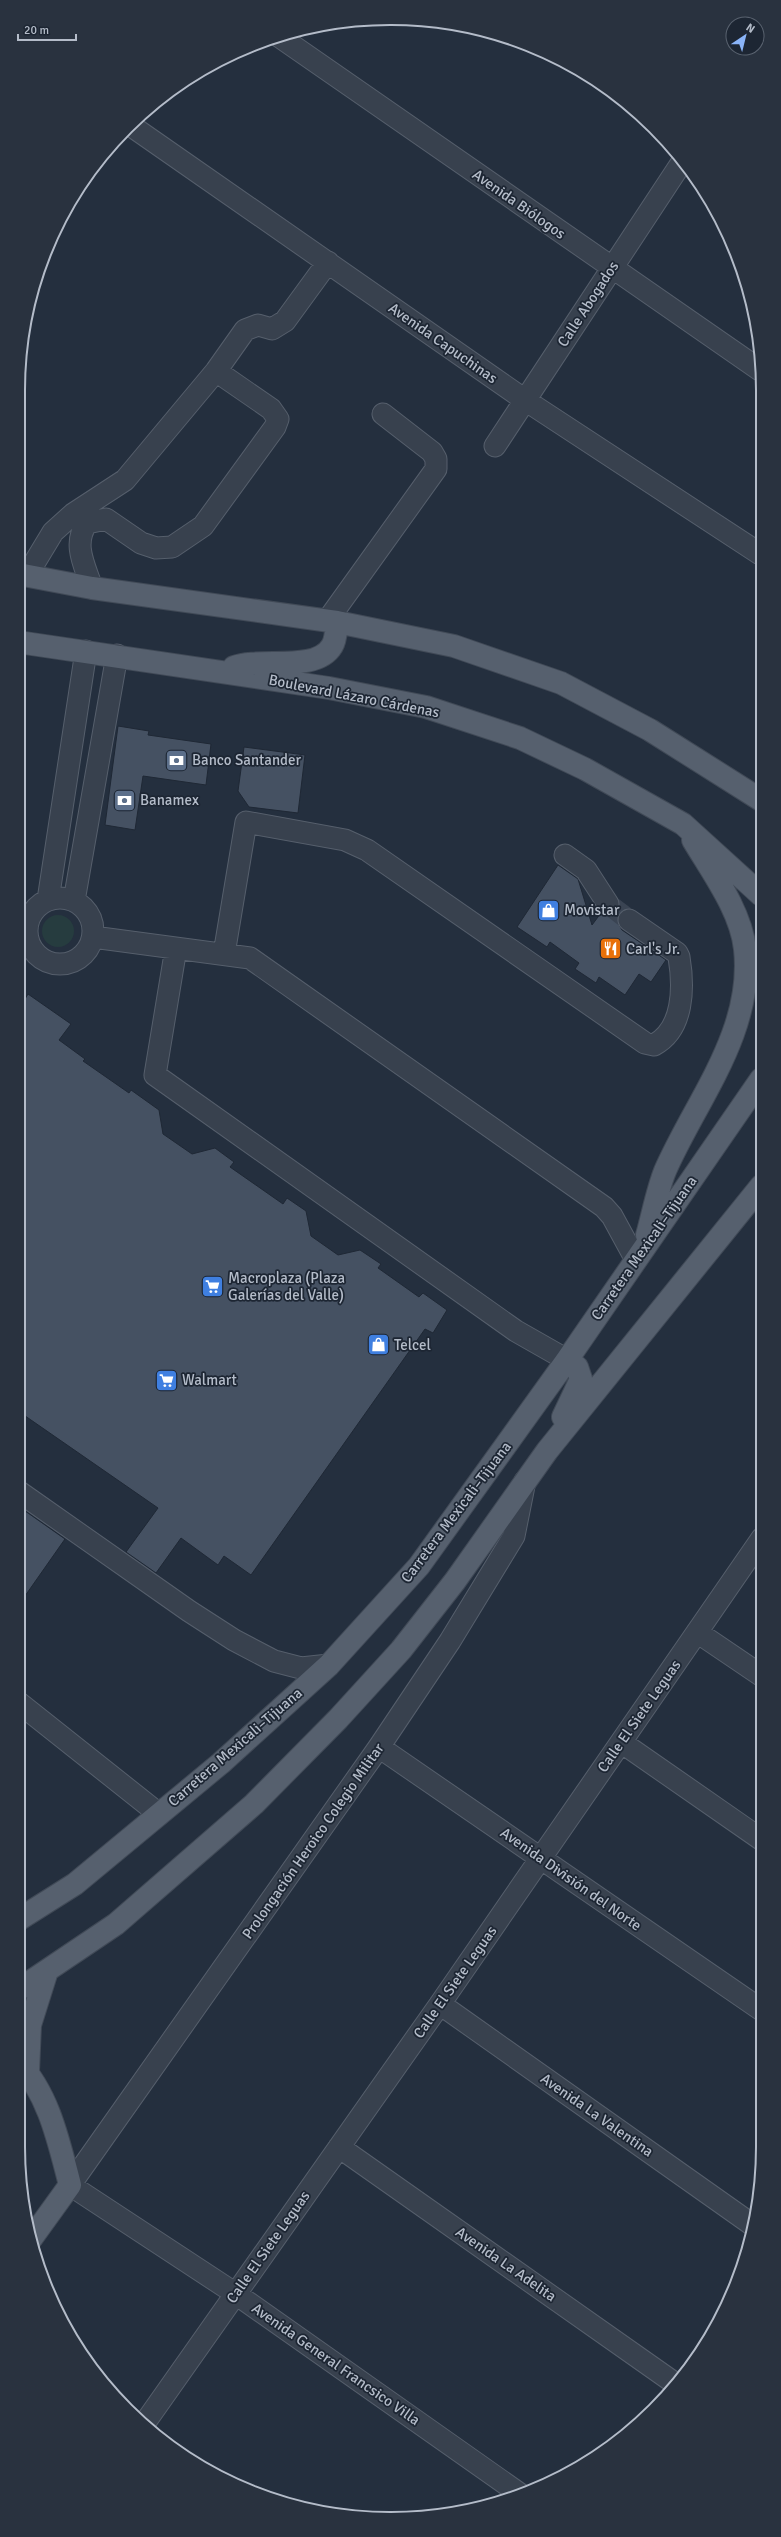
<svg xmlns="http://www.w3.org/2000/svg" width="781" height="2537" viewBox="0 0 781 2537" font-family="Signika,sans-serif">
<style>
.grass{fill:#263c3f}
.building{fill:#455162;stroke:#1f2835}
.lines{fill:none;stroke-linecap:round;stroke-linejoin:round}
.minor-tunnel{stroke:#3a4453;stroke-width:21;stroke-dasharray:21 10;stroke-linecap:butt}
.minor-casing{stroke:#565f6c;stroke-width:23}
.major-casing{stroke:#414a57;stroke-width:24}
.minor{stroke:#38414e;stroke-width:21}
.major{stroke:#56606e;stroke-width:22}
.labels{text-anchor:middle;stroke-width:3.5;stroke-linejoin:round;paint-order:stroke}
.street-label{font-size:15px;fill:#b4bcc9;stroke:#1d2633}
.poi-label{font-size:15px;fill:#b4bcc9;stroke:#1d2633;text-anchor:start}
.rim{fill:none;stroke:#b4bcc9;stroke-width:2}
</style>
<rect width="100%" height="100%" fill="#242f3e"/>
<path class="grass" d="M42 931a16 16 0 1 1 32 0a16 16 0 1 1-32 0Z"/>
<path class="building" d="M118,726l31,5 -1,4 63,9 -5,41 -63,-9 -8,54 -30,-5z
M244,747l61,8 -7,58 -49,-6 -11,-16z
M558,865l20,14 14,46 9,-12 9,3 7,5 5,9 44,30 -15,22 -12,-8 -14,21 -26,-18 -3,6 -21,-14 4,-6 -29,-21 -3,5 -30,-20z
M18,994l7,5 3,-5 43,30 -12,16 26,19 -2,2 46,32 2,-3 28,20 4,24 29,20 23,-6 19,14 -4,5 53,37 4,-6 19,13 5,25 27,19 22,-5 21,14 -3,4 41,29 4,-4 24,17 -14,23 -8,-4 -174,246 -27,-19 -6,9 -37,-27 -25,35 -30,-21 32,-44 -140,-97z
M18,1506l47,33 -47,67z"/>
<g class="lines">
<path class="minor-tunnel" d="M608,904l21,16"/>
<defs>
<path id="minor" d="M280,37l480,333
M130,125l395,275 235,154
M495,446l187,-284
M27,575l26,-43 20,-18 52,-34 91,-109 29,-41 13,-5 14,4 13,-8 43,-59
M92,588c-7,-22 -20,-44 -5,-65l19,-4 35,24 15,5 16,-1 31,-21 72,-99 3,-8 -7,-10 -55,-38
M327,621l109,-152v-10l-4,-7 -49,-38
M565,855l21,15 22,34
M27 931a33 33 0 1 1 66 0a33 33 0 1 1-66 0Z
M48,900l38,-249
M74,901l43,-246
M93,937l157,21 354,249 8,9 24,44
M176,948l-21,127 361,256 51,29
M224,954l22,-132 99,18 22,10 278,193 9,2c30,-16 30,-58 25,-88l-2,-4 -48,-33
M18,1491l171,120 45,29 40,21 27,7 28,-3
M697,1632l65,44
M18,1702l141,112
M621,1742l141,98
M379,1747l384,264
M440,2004l314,222
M339,2147l334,235
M144,2424l296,-420 322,-466
M520,2494l-284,-200 -166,-109 309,-438 71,-106 64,-105 11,-55"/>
<path id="major" d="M18,574l74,14 245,34 117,24 107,37 89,47 111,70
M18,642l311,46 97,19 94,31 65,31 98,55 78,71
M234,667c27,-10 82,6 98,-21 4,-6 4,-16 5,-24
M647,1235c6,-21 10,-44 18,-64 31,-71 89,-139 80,-222 -4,-38 -33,-77 -52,-109
M563,1417l18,-38 -4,-12 -10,-7
M18,1920l57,-36 146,-121 108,-98 90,-99 148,-206 194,-281
M18,1990l98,-66 138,-120 84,-85 63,-69 54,-69 92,-130 214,-265
M18,2062c31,32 41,81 52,123l-39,54
M28,2072l2,-47 17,-54"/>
</defs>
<use href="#minor" class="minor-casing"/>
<use href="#major" class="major-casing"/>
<use href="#minor" class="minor"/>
<use href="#major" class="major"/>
</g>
<defs>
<symbol id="bank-square" viewBox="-11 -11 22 22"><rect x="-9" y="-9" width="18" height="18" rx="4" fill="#5c6f8a" stroke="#1d2633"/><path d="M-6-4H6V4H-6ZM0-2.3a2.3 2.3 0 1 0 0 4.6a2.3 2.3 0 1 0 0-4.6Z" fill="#fff"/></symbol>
<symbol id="shop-square" viewBox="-11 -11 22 22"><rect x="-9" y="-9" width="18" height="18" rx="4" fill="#3f7fe0" stroke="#1d2633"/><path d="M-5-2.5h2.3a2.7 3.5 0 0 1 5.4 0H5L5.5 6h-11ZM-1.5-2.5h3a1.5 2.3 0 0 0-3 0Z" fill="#fff"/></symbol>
<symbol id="restaurant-square" viewBox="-11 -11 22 22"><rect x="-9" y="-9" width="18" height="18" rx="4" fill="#e8710a" stroke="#1d2633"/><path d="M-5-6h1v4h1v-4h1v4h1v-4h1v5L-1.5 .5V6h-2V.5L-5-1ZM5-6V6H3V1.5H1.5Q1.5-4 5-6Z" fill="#fff"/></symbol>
<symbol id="supermarket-square" viewBox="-11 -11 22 22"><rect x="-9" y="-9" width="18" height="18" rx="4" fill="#3f7fe0" stroke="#1d2633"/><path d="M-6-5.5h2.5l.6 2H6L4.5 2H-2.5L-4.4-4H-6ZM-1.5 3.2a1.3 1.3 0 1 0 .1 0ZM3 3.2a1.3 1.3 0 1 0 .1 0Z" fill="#fff"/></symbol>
</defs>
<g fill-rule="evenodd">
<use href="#bank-square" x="164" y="748" width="25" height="25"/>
<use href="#bank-square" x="112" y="788" width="25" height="25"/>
<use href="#shop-square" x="536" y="898" width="25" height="25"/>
<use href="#restaurant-square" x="598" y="936" width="25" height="25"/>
<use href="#supermarket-square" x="200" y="1274" width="25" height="25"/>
<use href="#shop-square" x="366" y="1332" width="25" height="25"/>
<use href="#supermarket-square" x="154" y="1368" width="25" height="25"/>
</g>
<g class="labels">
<g class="street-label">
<text transform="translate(519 204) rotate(35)" y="5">Avenida Biólogos</text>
<text transform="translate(588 304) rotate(-57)" y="5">Calle Abogados</text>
<text transform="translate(443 343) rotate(35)" y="5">Avenida Capuchinas</text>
<text transform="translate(354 696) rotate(11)" y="5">Boulevard Lázaro Cárdenas</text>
<text transform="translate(644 1248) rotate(-55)" y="5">Carretera Mexicali–Tijuana</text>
<text transform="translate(456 1512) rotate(-53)" y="5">Carretera Mexicali–Tijuana</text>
<text transform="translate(639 1716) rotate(-55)" y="5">Calle El Siete Leguas</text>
<text transform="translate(235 1747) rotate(-41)" y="5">Carretera Mexicali–Tijuana</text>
<text transform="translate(313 1841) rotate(-55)" y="5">Prolongación Heroico Colegio Militar</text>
<text transform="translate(571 1879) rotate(35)" y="5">Avenida División del Norte</text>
<text transform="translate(455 1982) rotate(-55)" y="5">Calle El Siete Leguas</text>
<text transform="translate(597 2115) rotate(35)" y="5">Avenida La Valentina</text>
<text transform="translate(268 2247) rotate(-55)" y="5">Calle El Siete Leguas</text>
<text transform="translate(506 2264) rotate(35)" y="5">Avenida La Adelita</text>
<text transform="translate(336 2364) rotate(35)" y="5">Avenida General Francsico Villa</text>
</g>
<g class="poi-label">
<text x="192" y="765">Banco Santander</text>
<text x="140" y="805">Banamex</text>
<text x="564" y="915">Movistar</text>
<text x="626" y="954">Carl's Jr.</text>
<text x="228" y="1283">Macroplaza (Plaza<tspan x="228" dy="17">Galerías del Valle)</tspan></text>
<text x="394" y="1350">Telcel</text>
<text x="182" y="1385">Walmart</text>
</g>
</g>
<path d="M0 0H781V2537H0ZM390 25H391A365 365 0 0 1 756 390V2147A365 365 0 0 1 391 2512H390A365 365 0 0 1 25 2147V390A365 365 0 0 1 390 25Z" fill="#29323f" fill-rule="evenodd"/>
<path class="rim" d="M390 25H391A365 365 0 0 1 756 390V2147A365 365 0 0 1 391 2512H390A365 365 0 0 1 25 2147V390A365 365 0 0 1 390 25Z"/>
<g transform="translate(745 36) rotate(35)"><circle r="19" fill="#1d2633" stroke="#59626f"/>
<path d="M0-3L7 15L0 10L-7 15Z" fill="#8ab4f8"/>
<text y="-6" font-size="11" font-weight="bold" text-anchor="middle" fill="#b4bcc9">N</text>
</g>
<path d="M18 34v6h58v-6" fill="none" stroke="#b4bcc9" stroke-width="2"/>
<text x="24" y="34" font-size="12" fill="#b4bcc9" stroke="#1d2633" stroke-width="3" paint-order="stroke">20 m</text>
</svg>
